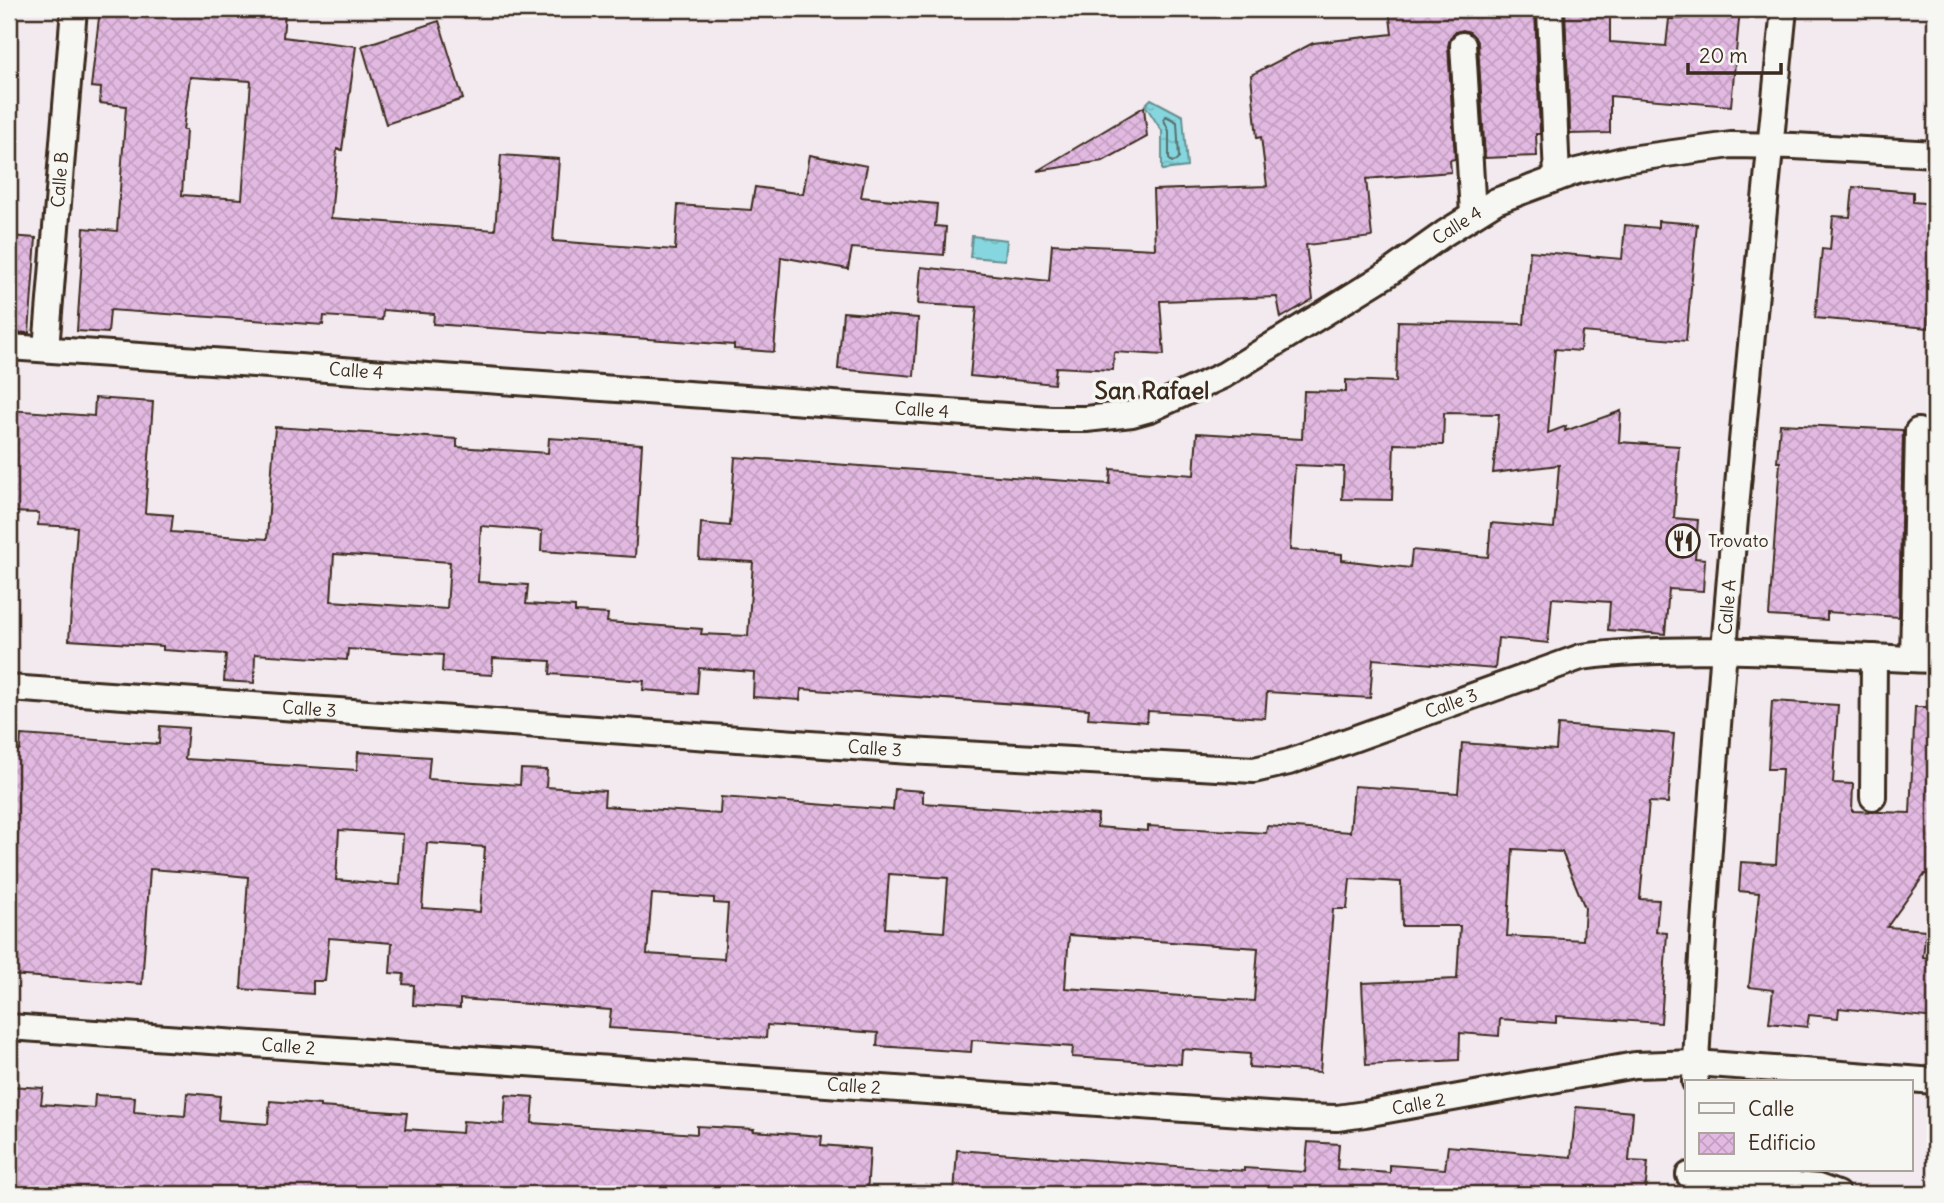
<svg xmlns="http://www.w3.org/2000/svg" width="1944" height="1203" viewBox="0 0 1944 1203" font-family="Delius,sans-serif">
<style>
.water{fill:url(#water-ripples);stroke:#679192;stroke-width:2}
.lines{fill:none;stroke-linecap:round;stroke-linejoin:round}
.shore{stroke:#596f6b;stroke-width:2}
.building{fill:url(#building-cross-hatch);stroke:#3b2a1e;stroke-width:2;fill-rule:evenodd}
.street-casing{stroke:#3b2a1e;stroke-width:30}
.street{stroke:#f6f6f2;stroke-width:24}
.labels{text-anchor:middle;stroke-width:7;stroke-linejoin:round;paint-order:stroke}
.street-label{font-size:18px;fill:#3b2a1e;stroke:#f6f6f2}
.poi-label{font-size:18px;fill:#3b2a1e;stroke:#f6f6f2;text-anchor:start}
.district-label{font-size:24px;font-weight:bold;fill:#3b2a1e;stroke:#f6f6f2}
</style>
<defs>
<pattern id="water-ripples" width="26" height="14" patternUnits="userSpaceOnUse" patternTransform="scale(1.75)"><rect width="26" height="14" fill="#85d6df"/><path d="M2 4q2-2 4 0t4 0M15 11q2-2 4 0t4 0" fill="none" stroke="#74b8bf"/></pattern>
<pattern id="building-cross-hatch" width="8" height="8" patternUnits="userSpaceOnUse" patternTransform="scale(1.75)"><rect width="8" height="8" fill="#e2b9e1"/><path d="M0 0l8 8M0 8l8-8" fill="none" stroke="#c39fc1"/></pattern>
</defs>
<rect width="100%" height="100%" fill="#f2eaef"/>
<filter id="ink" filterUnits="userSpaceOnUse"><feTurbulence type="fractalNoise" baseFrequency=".0143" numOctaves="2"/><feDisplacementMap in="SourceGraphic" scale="14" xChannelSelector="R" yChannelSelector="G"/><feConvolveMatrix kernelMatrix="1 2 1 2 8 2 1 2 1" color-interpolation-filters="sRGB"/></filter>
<g filter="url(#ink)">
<path class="water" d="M1151,99l32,17 4,51 -25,3v-39l-17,-26z
M972,236l35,4 -2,20 -35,-3z"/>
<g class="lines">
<path class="shore" d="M1166,116l11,6 2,36 -3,3 -4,1 -3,-3v-28l-5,-11z"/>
</g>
<path class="building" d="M100,9h140l45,3 -2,25 73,9 -14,104 -5,-1 -6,69 164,12 6,-75 58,4 -6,82 122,9 3,-45 73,5 4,-23 48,7 7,-39 57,11 -6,31 76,7 -2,22 11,1 -2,28 -92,-7 -4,21 -67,-12 -7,95 -40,-3v-4l-301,-21 1,-10 -51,-4 -1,10 -58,-4 -1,9 -213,-15 -2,23 -31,-2 7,-103 33,3 3,-41 6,-84 -26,-3 1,-15 -10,-1zM190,77l61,4 -9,118 -60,-4 4,-65h-3z
M1389,9h146l5,125h-4l1,22 -52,2 -7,-115 -8,-11 -7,-2 -8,2 -5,6 -2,8 7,113 -5,1 1,12 -85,7 6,58 -66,8 7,54 -32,19 -4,-21 -117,4 4,54 -50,-3 -1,18 -57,-3 -2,17 -84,-8 7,-69 -59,-3 3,-37 128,14 3,-37 103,5 -2,-59 114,-4 -6,-49 -4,1 -6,-63 62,-32 79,-9z
M1565,9h45v33l56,4 3,-27h14l1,-10h56l-9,97 -121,-10v37l-40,1z
M439,21l24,78 -77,25 -24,-78z
M1144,107l3,30 -44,24 -66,10z
M1853,187l60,5v10l22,2v40l-7,84 -113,-10 7,-69 8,1 3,-34 17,1z
M1658,221l39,3 -11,117 -104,-9 -2,19 -25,-2 -7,84 18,-7 -1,5 56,-20 -2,31 60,4 -5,72 24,2 -3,38 10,1 -2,32 -34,-2 -4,45 -57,-4 2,-28 -58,-4 -4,45 -50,-5 -3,31 -122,-10 -3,39 -103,-6 -2,26 -117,-7 -1,11 -59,-4 1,-9 -288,-20 -1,11 -47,-3 1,-25 -55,-4 -2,26 -54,-4 1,-9 -94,-7 1,-13 -58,-3 -1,17 -50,-3 1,-17 -95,-6 -1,11 -92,-6 -1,29 -30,-2 2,-27 -63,-4v-4l-94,-6 8,-113 -39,-2 1,-12 -30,-1v-102l85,6 1,-18 58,4 -8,111 28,2 -2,17 96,7 8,-112 182,12v8l91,6 1,-15 93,6 -7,113 -94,-6 1,-20 -61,-5 -3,56 50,3 -2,19 49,3v5l33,2 -1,8 95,7 -1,5 47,2 5,-74 -54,-3 2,-36 29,3 5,-69 375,27 1,-15 83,6 3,-42 105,6 2,-48 42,1v-12l50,2 2,-61 126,3 6,-73 92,8 3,-34 33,3zM1444,413l55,1 -6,59 66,-8 -5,63 -63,-5 -3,34 -76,-7 -2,18 -68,-8v-6l-52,-4 5,-85 49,2 -2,32 50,1 2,-56 49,1zM334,554l116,8 -3,47 -116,-8z
M9,236l27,2 -7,95 -20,-1z
M843,312l75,6 -4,58 -76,-7z
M1780,424l123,6 -4,187 -72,-5v8l-58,-4 11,-154h-3z
M1933,432h2v187h-6z
M1772,701l66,4 -5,78 20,1 -1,27 58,2 5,-106h20v167h-10l-38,53 39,3 -3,27 12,2v59l-96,-10 -1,10 -29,-3 -2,12 -38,-4 4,-33 -24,-3 10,-94 -20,-2 2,-29 35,2 6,-95h-14z
M1558,725l116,9 -6,69 -19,-1 -9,97 19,1 -3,32 11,1 -6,90 -105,-7v7l-56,-4 -1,17 -39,-3 -1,27 -93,5 -4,-82 95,-4 3,-53h-58l-1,-44 -51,-3 -3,30h-14l-13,163 -71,-5 1,-13 -68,-5 -1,15 -109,-7 1,-10 -101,-7 -1,12 -94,-6 1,-13 -111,-8 -1,13 -157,-10 2,-18 -151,-11v9l-47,-3 1,-20 -11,-1 1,-10 -14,-1 2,-30 -63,-5 -4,43h-12v13l-72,-5 7,-112 -30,-3 -68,-5 -8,115 -133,-9v-226l11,1 1,-15 138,9 1,-18 28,2 -3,31 172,11 1,-18 72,5 -2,22 92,6 1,-16 26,1 -1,17 59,4 -1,15 116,8 1,-17 172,13 2,-21 28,2v12l175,12 -1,12 51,4v-5l118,7 1,-7 83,6 4,-46 104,7 4,-50 94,7zM339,830l64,4 -3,51 -64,-5zM427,843l58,4 -5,65 -58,-4zM1513,849l49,3 23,56 -2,32 -76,-4zM889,874l59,4 -4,54 -59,-4zM652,894l62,4v5l14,1 -4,55 -77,-5zM1069,935l189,13 -4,53 -189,-13z
M9,1086l34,2 -2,16 53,4 1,-13 40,2 -1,15 51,4 2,-23 33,3 -2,24 50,4 2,-23 50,4v2l87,6 -2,16 57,4 1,-12 41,3 2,-29 28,2 -2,26 165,11v-8l57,3 -1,2 69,5 -1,9 49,4 -3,45h-602l-52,-4 -1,4h-203z
M1576,1107l57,5 -4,49 19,1 -3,32h-691l3,-44 287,21v-3l61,4 3,-30 31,2 -2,25 53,4v-8l55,4 3,-23 123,11z"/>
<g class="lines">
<defs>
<g id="street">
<path d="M1550,9l7,169"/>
<path d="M1463,45l10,169"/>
<path id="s1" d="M9,347l1042,72h35l46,-5 18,-5 74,-34 162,-100 59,-42 51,-32 81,-30 46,-11 108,-15 63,1 141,8"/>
<path id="s2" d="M46,349l28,-340"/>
<path d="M1913,659l5,-228"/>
<path id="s3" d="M9,688l901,63 344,19 35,-8 292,-105c114,-15 239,-1 354,3"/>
<path d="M1873,797l1,-140"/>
<path id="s4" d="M9,1027l1288,90 40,1 28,-4 270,-49 61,-2 239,18"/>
<path id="s5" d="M1695,1082c18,-358 53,-716 89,-1073"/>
<path d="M1689,1175l129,12 19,7"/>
</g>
</defs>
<use href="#street" class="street-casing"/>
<use href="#street" class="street"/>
</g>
</g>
<defs>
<symbol id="restaurant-ring" viewBox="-11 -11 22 22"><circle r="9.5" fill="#f6f6f2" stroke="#3b2a1e" stroke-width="1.5"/><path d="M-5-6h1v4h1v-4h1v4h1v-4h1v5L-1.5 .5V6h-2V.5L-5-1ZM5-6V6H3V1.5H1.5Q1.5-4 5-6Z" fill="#3b2a1e"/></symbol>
</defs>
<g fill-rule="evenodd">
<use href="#restaurant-ring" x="1664" y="522" width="38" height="38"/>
</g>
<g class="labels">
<g class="street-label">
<text dy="6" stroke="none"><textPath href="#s2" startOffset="170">Calle B</textPath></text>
<text dy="6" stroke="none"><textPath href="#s1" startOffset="1503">Calle 4</textPath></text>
<text dy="6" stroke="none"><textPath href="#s1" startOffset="348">Calle 4</textPath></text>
<text dy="6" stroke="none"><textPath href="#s1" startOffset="915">Calle 4</textPath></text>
<text dy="6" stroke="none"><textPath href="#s5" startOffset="476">Calle A</textPath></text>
<text dy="6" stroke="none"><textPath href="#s3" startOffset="1456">Calle 3</textPath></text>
<text dy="6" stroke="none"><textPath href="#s3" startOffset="301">Calle 3</textPath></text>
<text dy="6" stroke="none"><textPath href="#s3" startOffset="868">Calle 3</textPath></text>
<text dy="6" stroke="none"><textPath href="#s4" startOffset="280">Calle 2</textPath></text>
<text dy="6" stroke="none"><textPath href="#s4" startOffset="847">Calle 2</textPath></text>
<text dy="6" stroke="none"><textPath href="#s4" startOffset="1414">Calle 2</textPath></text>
</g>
<g class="poi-label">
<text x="1708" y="547">Trovato</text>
</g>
<g class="district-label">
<text x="1152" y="399">San Rafael</text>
</g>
</g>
<rect width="1944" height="1203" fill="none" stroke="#f6f6f2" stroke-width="35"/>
<rect x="18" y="18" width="1909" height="1168" fill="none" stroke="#3b2a1e" stroke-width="2.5" filter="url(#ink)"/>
<rect x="1685" y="1080" width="228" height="91" fill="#f6f6f2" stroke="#aba49d" stroke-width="2"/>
<rect x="1699" y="1103" width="35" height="10" fill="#f6f6f2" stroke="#aba49d" stroke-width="2"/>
<text x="1748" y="1116" font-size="21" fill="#3b2a1e">Calle</text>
<rect x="1699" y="1133" width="35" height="21" fill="url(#building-cross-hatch)" stroke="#aba49d" stroke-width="2"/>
<text x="1748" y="1150" font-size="21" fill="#3b2a1e">Edificio</text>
<path d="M1688 63v10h93v-10" fill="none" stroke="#3b2a1e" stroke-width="3.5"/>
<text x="1699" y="63" font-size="21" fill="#3b2a1e" stroke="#f6f6f2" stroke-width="5" paint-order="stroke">20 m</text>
</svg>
